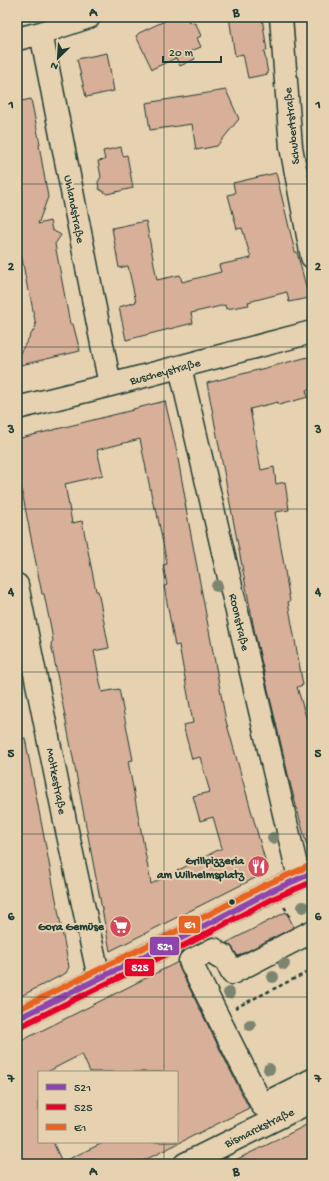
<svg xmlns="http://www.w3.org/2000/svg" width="329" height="1181" viewBox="0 0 329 1181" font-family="'Gochi Hand',sans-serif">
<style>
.building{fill:#d8af98;stroke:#1f3d34;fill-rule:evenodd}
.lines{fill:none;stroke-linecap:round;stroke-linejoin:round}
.minor-casing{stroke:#1f3d34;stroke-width:25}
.path{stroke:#1f3d34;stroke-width:2.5;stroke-dasharray:4 3;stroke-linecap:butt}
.minor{stroke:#e6d2b1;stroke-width:22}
.bus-1-casing{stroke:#e6d2b1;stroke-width:9}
.bus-2-casing{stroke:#e6d2b1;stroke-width:9}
.bus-3-casing{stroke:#e6d2b1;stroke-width:9}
.bus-1{stroke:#8e44ad;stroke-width:6}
.bus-2{stroke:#e4002b;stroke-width:6}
.bus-3{stroke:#e76323;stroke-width:6}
.tree{fill:#7d8570}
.grid{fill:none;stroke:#1f3d34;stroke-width:1;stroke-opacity:0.55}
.bus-dot{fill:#1f3d34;stroke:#e6d2b1;stroke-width:1.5}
.labels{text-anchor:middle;stroke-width:4;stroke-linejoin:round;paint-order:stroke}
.street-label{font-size:12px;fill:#1f3d34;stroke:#e6d2b1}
.poi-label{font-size:12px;font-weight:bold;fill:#1f3d34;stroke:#e6d2b1;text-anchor:end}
.line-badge{stroke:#e6d2b1;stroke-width:1.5}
.badge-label{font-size:11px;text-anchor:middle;font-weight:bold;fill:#fff}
.neatline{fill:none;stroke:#1f3d34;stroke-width:1.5}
.grid-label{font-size:13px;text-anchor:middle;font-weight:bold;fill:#1f3d34}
</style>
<rect width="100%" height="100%" fill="#e6d2b1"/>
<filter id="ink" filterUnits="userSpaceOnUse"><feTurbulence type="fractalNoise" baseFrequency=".025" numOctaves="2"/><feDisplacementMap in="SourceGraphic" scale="8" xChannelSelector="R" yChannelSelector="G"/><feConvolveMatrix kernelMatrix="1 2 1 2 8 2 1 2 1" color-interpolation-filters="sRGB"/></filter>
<g filter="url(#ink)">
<path class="building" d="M173,17h14l1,4 8,3 5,12 -4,2 4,9 -10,4 4,8 -15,7 -4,-8 -24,11 -16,-33 3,-3z
M229,17h33l5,34h-3l4,23 -20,4 -5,-24 -8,2z
M107,53l7,38 -28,6 -9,-38z
M226,90l13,29 -22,27 -21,4 -4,-26 -42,6 -4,-27z
M31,99l9,45 -1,1 9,52 -10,27 12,-3 2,9 9,5 -6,9 15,80h3l7,27 -63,15v-8l19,-32 -7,-36 -1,1 -9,-49h-2v-140z
M121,147l2,9 4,-1 6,33 -26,6 -8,-5 -1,-7 3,-5 -3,-16 7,-1 -2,-9z
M276,173l19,79h2l12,46 -20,4 -2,-10 -39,10 1,3 -23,4 -1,-4 -34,8 2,10 -67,17 -7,-33 17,-5 -8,-36 -9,2 -7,-40 34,-7 11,59 23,-5 2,7 39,-10 -2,-7 32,-7 -9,-30 -5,1 -9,-34 7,-2 -2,-10z
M312,356v33l-6,1 2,7 -29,8 -1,-3 -28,7 11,61 13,-3 2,17 9,-2 4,28 -14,2 15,89 -2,1 15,83 -6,2 15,50v109h-5l-16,-59 -36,-153 -48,-251z
M165,401l11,47 10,55h-1l41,218 41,146 -2,6 -155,78 -59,-308 2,-2 -2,-13 -7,-34h-2l-25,-128v-27l116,-29v-1zM140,439l14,69h2l11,56 -4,1 4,20 -3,1 11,60 4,-1 14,78 -10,2 9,34 8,-2 10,35 -17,4 7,25 13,-4 9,31 -71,36 -23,-123 5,-1 -14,-71 -17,3 -8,-41 15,-3 -11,-57h-2l-14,-70 -10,2 -7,-39 38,-9 -6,-25z
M25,738l44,229 -3,6 -49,25v-259z
M286,912l8,15 -56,29 -8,-11 -4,-2z
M178,962l1,5 70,141 -112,56h-120v-121zM82,1054l8,18h87v70h-72l-43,20 -9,-20h-14v-70h8z
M312,1122v42h-85l50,-24z"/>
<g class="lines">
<defs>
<path id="minor" d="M281,17l10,130 21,110
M41,33l69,352
M17,39l24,-6 48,-16
M180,367l119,511
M17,408l93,-23 202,-53
M17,585l49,241 33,152
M312,938l-3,-5 -77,40 -9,-18 -5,2 -4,-8 -24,12 72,144 50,-25
M17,1019l168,-83 84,-44 43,-19
M185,1164l127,-63"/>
</defs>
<use href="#minor" class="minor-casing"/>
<path class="path" d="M284,909l1,-1 6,11
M235,1008l77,-38"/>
<use href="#minor" class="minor"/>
<defs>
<path id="bus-1" d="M17,1019l168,-83 84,-44 43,-19"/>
<path id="bus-2" d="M21,1026l168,-83 83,-44 40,-17"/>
<path id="bus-3" d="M17,1010l164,-81 84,-44 44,-19"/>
</defs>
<use href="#bus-1" class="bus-1-casing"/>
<use href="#bus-2" class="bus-2-casing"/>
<use href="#bus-3" class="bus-3-casing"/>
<use href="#bus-1" class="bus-1"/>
<use href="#bus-2" class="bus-2"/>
<use href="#bus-3" class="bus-3"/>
</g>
<g class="tree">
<circle cx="217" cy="586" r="6"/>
<circle cx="273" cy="838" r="6"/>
<circle cx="303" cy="907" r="6"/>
<circle cx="284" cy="964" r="6"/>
<circle cx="273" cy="977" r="6"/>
<circle cx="229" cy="993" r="6"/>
<circle cx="250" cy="1025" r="6"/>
<circle cx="269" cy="1069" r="6"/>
</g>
</g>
<path class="grid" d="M164,17v1055M17,184h295M17,347h295M17,509h295M17,672h295M17,834h295M17,997h295M164,1142v22"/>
<defs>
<symbol id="restaurant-disc" viewBox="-11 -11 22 22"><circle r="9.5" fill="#d1495b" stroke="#e6d2b1"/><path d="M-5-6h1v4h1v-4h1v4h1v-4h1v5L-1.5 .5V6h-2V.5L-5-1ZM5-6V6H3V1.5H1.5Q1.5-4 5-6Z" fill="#fff"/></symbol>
<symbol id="supermarket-disc" viewBox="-11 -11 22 22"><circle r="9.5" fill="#d1495b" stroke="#e6d2b1"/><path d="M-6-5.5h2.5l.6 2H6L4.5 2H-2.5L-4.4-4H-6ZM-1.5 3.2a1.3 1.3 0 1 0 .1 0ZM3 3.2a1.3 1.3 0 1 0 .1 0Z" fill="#fff"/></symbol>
</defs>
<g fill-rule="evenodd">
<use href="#restaurant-disc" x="246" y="854" width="25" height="25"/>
<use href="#supermarket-disc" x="108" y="914" width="25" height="25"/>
</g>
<circle class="bus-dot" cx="232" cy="902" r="3.5"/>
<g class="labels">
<g class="street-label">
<text transform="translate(291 126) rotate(-96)" y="4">Schubertstraße</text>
<text transform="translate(75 209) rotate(79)" y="4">Uhlandstraße</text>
<text transform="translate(165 371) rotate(-15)" y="4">Buscheystraße</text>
<text transform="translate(240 622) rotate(77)" y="4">Roonstraße</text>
<text transform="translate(57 781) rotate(79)" y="4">Moltkestraße</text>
<text transform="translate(259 1127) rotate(-26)" y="4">Bismarckstraße</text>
</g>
<g class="poi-label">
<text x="244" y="864">Grillpizzeria<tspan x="244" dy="14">am Wilhelmsplatz</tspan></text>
<text x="104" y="930">Gora Gemüse</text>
</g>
</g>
<g class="line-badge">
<rect x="178" y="915" width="23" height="19" rx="4" fill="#e76323"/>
<rect x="149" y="936" width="31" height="20" rx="4" fill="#8e44ad"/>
<rect x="124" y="958" width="31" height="19" rx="4" fill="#e4002b"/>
</g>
<g class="badge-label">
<text x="190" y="928">E1</text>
<text x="165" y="950">521</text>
<text x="140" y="971">525</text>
</g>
<rect width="329" height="1181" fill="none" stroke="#e6d2b1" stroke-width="44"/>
<rect x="38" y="1071" width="140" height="72" fill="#e6d2b1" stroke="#96967f"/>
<rect x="46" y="1084" width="20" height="6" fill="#8e44ad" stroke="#96967f"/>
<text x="74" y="1091" font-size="12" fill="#1f3d34">521</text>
<rect x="46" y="1104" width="20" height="6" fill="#e4002b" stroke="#96967f"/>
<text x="74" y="1111" font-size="12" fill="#1f3d34">525</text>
<rect x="46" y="1124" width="20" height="6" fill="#e76323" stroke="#96967f"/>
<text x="74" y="1131" font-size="12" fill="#1f3d34">E1</text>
<g transform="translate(58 58) rotate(205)" stroke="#e6d2b1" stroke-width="3" paint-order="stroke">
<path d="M0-3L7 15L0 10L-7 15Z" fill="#1f3d34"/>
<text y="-6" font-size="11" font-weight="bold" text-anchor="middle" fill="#1f3d34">N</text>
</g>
<path d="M163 56v6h58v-6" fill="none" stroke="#1f3d34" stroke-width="2"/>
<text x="169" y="56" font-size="12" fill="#1f3d34" stroke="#e6d2b1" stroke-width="3" paint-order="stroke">20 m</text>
<rect x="22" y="22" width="285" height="1137" class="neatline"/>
<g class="grid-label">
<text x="93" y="16">A</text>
<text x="236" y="16">B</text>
<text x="11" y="108">1</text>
<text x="318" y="108">1</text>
<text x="11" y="270">2</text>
<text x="318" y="270">2</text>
<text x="11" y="433">3</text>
<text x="318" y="433">3</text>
<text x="11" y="595">4</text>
<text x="318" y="595">4</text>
<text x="11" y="757">5</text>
<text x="318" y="757">5</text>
<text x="11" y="920">6</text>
<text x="318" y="920">6</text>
<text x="11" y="1082">7</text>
<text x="318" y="1082">7</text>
<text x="93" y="1175">A</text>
<text x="236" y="1175">B</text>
</g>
</svg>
